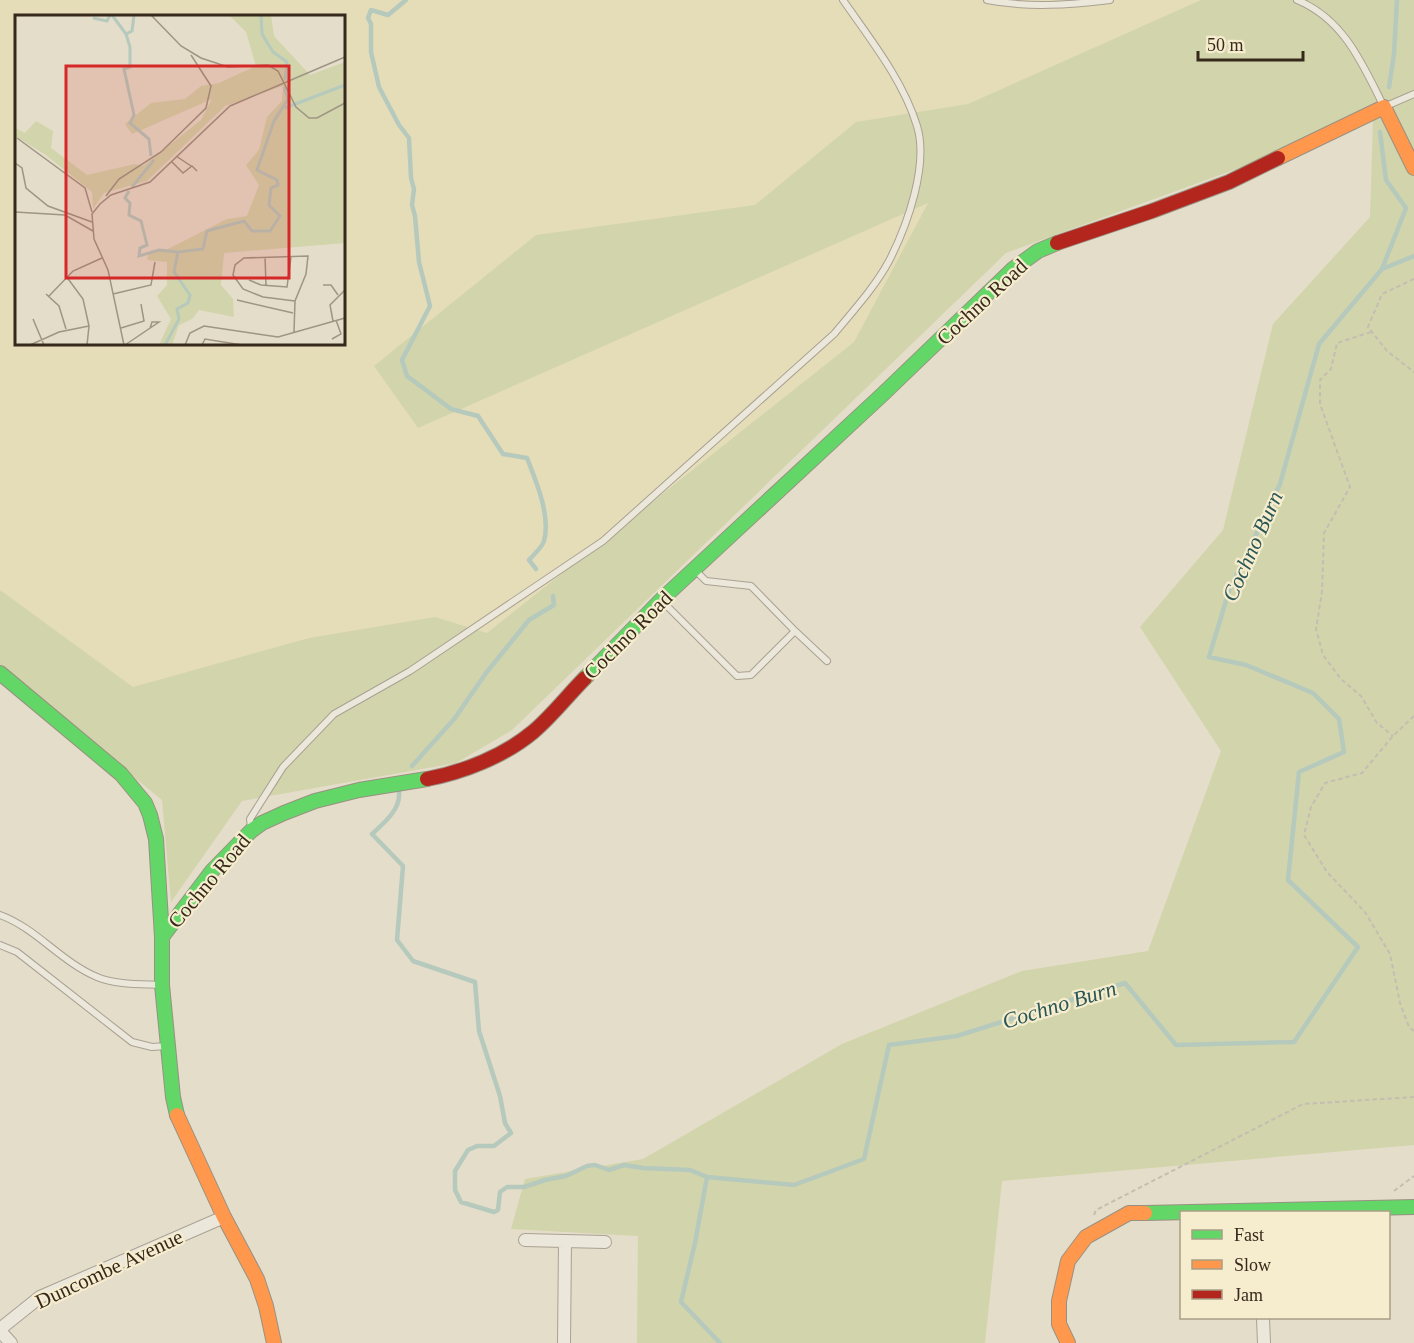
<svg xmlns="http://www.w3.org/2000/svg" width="1414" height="1343" viewBox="0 0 1414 1343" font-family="Georgia,serif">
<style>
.farmland{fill:#e5ddb8;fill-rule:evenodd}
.green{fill:#d2d4ab}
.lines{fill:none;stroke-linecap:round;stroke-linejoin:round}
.stream{stroke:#b6c9bd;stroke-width:4.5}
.lane-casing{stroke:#a9a193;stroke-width:8}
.street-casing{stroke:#a9a193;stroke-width:14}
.fast-casing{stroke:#989183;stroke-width:16}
.slow-casing{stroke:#989183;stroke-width:16}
.jam-casing{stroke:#989183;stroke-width:16}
.path{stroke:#c4beb2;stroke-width:2;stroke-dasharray:4.5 3;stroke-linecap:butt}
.lane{stroke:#ece7db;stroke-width:6}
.street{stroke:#ece7db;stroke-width:12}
.fast{stroke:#63d668;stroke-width:14}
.slow{stroke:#ff974d;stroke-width:14}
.jam{stroke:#b3261e;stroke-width:14}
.labels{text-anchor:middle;stroke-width:4.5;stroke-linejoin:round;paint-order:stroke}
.street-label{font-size:21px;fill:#36291c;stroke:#f6ecce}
.water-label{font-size:22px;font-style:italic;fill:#2a5755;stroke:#f6ecce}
.inset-river{fill:none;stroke:#b6c9bd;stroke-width:3}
.inset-road{fill:none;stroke:#9e9584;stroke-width:1.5}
.view{fill:#d62828;fill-opacity:0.15;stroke:#d62828;stroke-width:3}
.inset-edge{fill:none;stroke:#36291c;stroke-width:3}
</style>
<rect width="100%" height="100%" fill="#e4ddc9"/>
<path class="farmland" d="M0,0h1201l-233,104 -112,18 -101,83 -219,30 -161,131 43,62 511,-226 -75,140 -367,291 -53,-16 -125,21 -176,49 -133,-97zM16,16h328v328h-328z"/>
<path class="green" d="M1201,0h213v1145l-412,36 -17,162h-348l1,-107 -127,-7 14,-50 118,-20 199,-115 180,-73 126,-20 73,-200 -81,-124 83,-97 50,-206 97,-107 3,-98 -367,134 -494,477 -56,33 -214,38 -71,101 -9,-102 -162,-132v-78l133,97 176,-49 126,-21 52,16 367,-291 74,-139 -510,225 -44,-62 162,-131 219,-30 101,-83 112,-18z"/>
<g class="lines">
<path class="stream" d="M406,0l-18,15 -17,-5 -3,8 3,6v28l8,35 20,38 10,13 2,40 3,11 -2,16 3,11 4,46 11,44 -28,54 5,16 44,33 27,7 25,38 24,4c9,23 24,58 17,83 -2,7 -11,14 -15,19l7,9
M1389,87l5,-33 3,-54
M1382,269l32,-13
M412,766l43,-48 31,-45 43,-53 25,-15 -1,-9
M399,792c2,17 -15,31 -27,42l31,32 -6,74 16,21 62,21 4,49 21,65 5,27 6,10 -17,13h-17l-9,4 -13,21v19l6,12 33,10 4,-2 2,-18 7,-5h17l21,-7 21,-4 21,-10 8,-1 14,5 15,-5 19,3 47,2 17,7
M720,1343l-39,-41 14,-59 12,-66 87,8 70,-26 25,-114 68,-9 168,-53 51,62 118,-3 64,-95 -70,-67 11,-108 45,-20 -5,-33 -26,-26 -67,-28 -37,-8 20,-66 51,-107 39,-140 63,-75 24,-61 -20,-28 -6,-48"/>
<defs>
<path id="lane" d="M987,0c42,8 82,5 123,0
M1297,0c47,19 66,65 87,107l30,-13
M695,570l11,11 45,5 44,45
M662,601l75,75 14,-1 44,-44 32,30
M251,828l-1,-9 33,-52 51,-53 76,-43 193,-130 231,-207c19,-23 41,-47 55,-73 18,-35 40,-96 28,-135 -14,-46 -47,-87 -74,-126
M0,915c36,13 61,47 97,62 19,8 44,7 64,8
M0,945l17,7 115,90 20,5 15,-1"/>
<path id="street" d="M525,1240l80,2
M1263,1318l1,25
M0,1329l40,-32 184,-80
M0,1331l11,12
M564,1343l1,-102"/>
<path id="fast" d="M0,673l121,101 24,29 5,12 6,24 6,98
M585,678l76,-78 222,-206 130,-125 25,-18 19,-8
M177,1115l-4,-18 -11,-112v-48l50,-66 39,-40 11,-8 22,-10 31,-12 44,-11 68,-11
M1145,1213l269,-6"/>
<path id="slow" d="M1278,158l106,-51 30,61
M177,1115l47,102 33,62 9,27 8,37
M1068,1343l-9,-19v-23l9,-40 18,-24 43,-24h16"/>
<path id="jam" d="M1057,243l95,-32 77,-29 49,-24
M427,779c37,-7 77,-23 106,-47 19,-16 35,-37 52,-54"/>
</defs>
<use href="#lane" class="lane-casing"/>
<use href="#street" class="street-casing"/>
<use href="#fast" class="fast-casing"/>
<use href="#slow" class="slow-casing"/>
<use href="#jam" class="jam-casing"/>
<path class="path" d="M1414,279l-32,15 -14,33 19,24 27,21
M1371,332l-34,11 -6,26 -11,11v24l30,83 -26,46 -2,59 -6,37 7,26 18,24 20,17 16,27 16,13
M1414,716l-21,20 -31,37 -37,10 -14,24 -7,28 23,37 38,40 25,42 10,49 9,24 5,4
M1394,1191l20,-15
M1094,1215l2,-5 207,-106 111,-7"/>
<use href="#lane" class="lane"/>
<use href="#street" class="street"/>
<use href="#fast" class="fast"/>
<use href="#slow" class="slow"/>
<use href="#jam" class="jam"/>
</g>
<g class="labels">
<g class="street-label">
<text transform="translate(982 302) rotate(-43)" y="7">Cochno Road</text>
<text transform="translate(628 635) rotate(-45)" y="7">Cochno Road</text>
<text transform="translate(209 881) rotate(-50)" y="7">Cochno Road</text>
<text transform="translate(109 1269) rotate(-25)" y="7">Duncombe Avenue</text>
</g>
<g class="water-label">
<text transform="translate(1252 546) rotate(-66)" y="8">Cochno Burn</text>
<text transform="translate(1059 1004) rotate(-17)" y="8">Cochno Burn</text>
</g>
</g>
<g transform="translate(15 15)">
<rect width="330" height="330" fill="#e4ddc9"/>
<path d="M214,0h42l3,21 36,39 35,-13v181l-121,10 -3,32 12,14 1,18 -35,-7 -7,9 -13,6 -7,20h-13l12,-26 -14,-23 10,-11v-23l-20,-2 2,-8 19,-3 59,-30 20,-3 12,-31 -13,-20 13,-15 8,-33 15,-16 1,-15 -58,20 -78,75 -43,12 -11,16 -1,-17 -46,-37 -31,-19v-8l10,5 11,-12 17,10 -2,17 36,27 48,-11 8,2 58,-46 11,-21 -80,35 -7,-10 26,-21 34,-4 16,-13 18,-3 37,-17 -10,-34z" fill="#d2d4ab"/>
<path class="inset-river" d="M97,0l14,19 4,13v20l-6,2 10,46 -4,8 19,16 2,17M246,0l1,19 11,18 14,10 -2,18M78,3l14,3 3,-6M111,19l6,-3 2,-16M270,93l60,-23M117,172l22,-27M114,176l-4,7 5,5 -1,12 12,6 6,24 -7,3 -1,8 20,-6 18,2M150,330l14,-26 -2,-10 11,-6 2,-8 -16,-23 4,-20 25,-3 4,-18 37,-10 8,10h18l10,-15 -11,-11 2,-17 7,-3 -1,-5 -20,-10 17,-49 14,-22 -4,-12"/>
<path class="inset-road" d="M136,0l30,31 20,12 27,9 40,-2 10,6 6,12 61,-26M2,123l68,50 7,24M161,141l15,10M156,146l12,12 9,-7 5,5M0,148l7,5 4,20 22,18 44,16M91,181l13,-17 42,-27 45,-44 5,-22 -20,-31M0,197l50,3 28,16M250,242l1,28M51,261l17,23 6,27 -2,19M234,265l12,5 26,2 4,-30M308,270h8l7,10M31,279l13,12 7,23M98,279l38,-9 4,-23M34,281l24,-25 29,-13M222,285l56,13M18,304l11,26M318,306l-3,-16 15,-15M106,313l23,-7 -3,-17M279,317l1,-31 11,-27 2,-18 -64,2 -9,7 -2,10 10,14 20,8 32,4M317,324l9,-5 -5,-14M15,330l29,-13 30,-6M109,330l-16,-75 -14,-31 -2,-25 8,-10 11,-9 39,-13 80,-76 54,-23 12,24 13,11h8l28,-15M110,330l34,-23h-7l-2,6M170,330l5,-12 14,-7 74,11 67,-19M187,330l3,-6 37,6M288,330h40"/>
<path class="view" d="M51,51h223v212h-223z"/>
<rect width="330" height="330" class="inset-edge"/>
</g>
<rect x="1180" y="1211" width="210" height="108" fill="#f6ecce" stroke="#a99e87" stroke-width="1.5"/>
<rect x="1192" y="1230" width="30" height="9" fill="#63d668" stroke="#a99e87" stroke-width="1.5"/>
<text x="1234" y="1241" font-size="18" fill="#36291c">Fast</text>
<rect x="1192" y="1260" width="30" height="9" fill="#ff974d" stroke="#a99e87" stroke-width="1.5"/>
<text x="1234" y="1271" font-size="18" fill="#36291c">Slow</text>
<rect x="1192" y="1290" width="30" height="9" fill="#b3261e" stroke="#a99e87" stroke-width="1.5"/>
<text x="1234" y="1301" font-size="18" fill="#36291c">Jam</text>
<path d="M1198 51v9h105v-9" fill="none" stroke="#36291c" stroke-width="3"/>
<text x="1207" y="51" font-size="18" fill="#36291c" stroke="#f6ecce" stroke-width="4.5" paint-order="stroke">50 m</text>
</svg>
